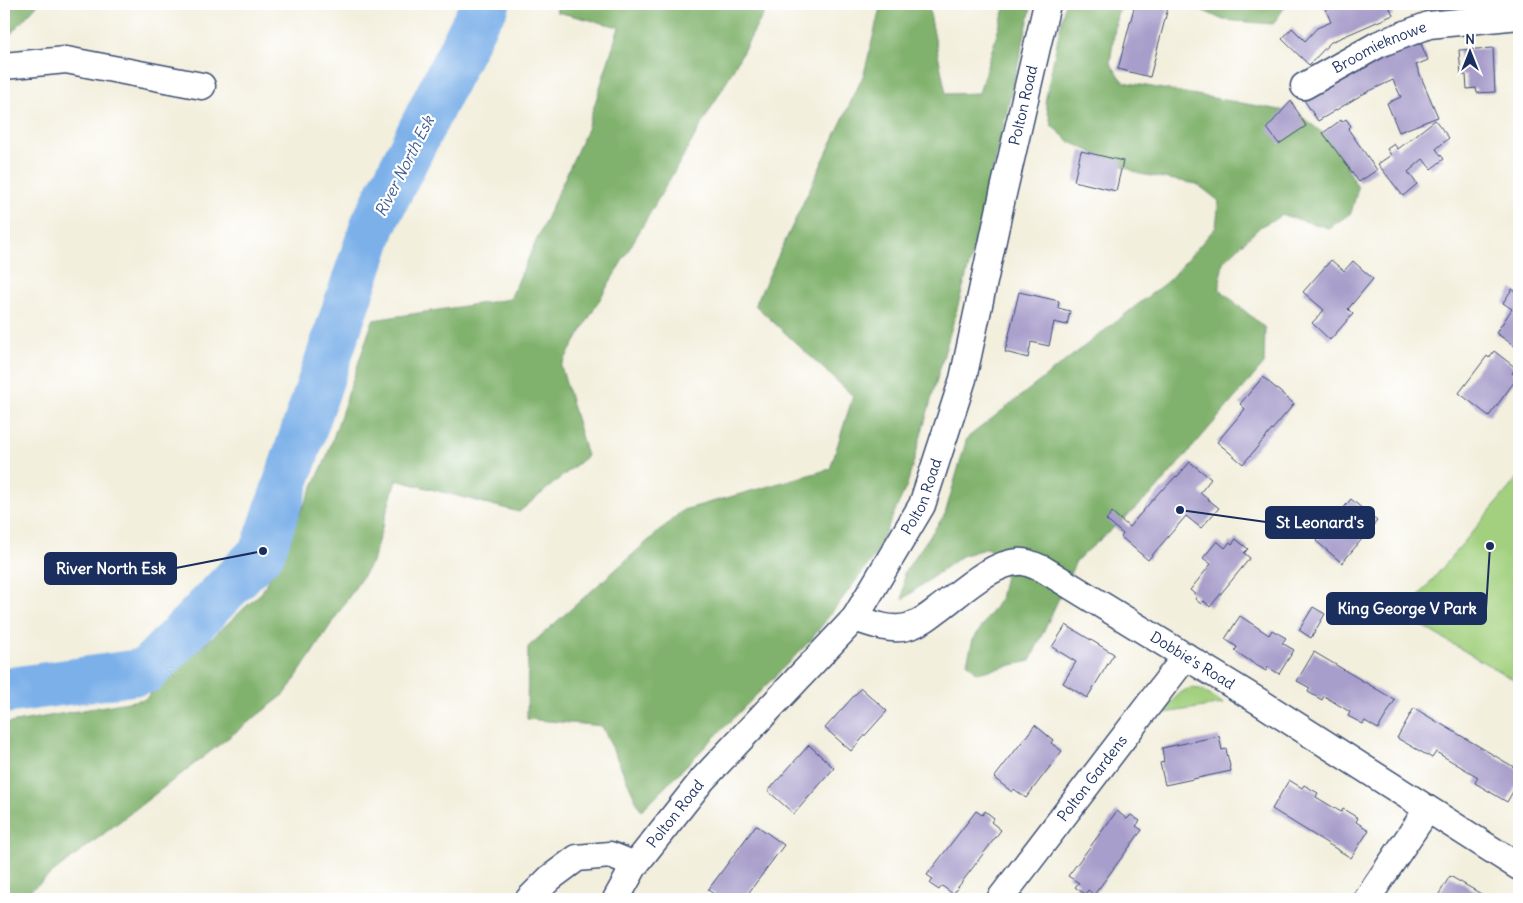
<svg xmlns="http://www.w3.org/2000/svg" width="1523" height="903" viewBox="0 0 1523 903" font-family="Delius,sans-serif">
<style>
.green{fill:#a2d07e;stroke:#5e806e}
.forest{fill:#81b26d;stroke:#4e7066}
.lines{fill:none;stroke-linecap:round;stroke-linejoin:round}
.river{stroke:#7bb0e9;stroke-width:46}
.building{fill:#a89ecb}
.minor-casing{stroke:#3b4c71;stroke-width:29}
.minor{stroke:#fff;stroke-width:26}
.labels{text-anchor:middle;stroke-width:4.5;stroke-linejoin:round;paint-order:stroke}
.street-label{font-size:15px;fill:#1b2f5e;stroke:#fff}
.water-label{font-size:16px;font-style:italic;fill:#3d5c8f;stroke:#fff}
.leader{fill:none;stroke:#1b2f5e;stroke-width:2}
.callout-dot{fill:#1b2f5e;stroke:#fff;stroke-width:2}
.callout{fill:#1b2f5e;stroke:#1b2f5e;stroke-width:2}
.callout-label{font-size:16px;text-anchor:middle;font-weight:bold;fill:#fff}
</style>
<rect width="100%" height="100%" fill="#fff"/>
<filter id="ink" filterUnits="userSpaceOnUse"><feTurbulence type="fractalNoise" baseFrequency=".02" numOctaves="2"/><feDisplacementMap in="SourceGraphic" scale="10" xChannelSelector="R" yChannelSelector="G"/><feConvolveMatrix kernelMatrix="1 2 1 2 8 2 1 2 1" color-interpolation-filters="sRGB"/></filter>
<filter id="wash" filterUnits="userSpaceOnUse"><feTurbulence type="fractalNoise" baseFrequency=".0096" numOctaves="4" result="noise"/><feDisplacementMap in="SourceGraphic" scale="20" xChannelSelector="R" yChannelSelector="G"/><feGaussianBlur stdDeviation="1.12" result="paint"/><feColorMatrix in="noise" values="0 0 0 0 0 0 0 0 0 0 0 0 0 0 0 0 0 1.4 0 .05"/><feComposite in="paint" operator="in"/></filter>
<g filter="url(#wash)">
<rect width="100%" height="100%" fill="#f3efdd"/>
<path class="green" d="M1519,476v207l-116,-68z
M1191,688l9,1 24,15 -60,9c8,-11 13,-21 27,-25z"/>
<path class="forest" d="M4,4h34l-34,37z
M556,4h213l-45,82 -163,280 26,90 -68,56 -123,-32 -24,82 -87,132 -266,205h-15v-175l141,-25 117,-107 64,-133 47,-139 137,-21 77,-170 32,-102 -62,-15z
M881,4h47l18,90 33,-1 27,-89h26l-55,234 -70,247 -33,72 -64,84 -169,170 -39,-85 -75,-7 1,-72 155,-137 147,-41 23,-73 -98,-91 109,-231z
M1065,4h60l-8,10 -7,49 14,19 173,31 36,28 25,47 -7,25 -22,15 -46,-13 -22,11 -38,36 -4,27 46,39 -1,36 -110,128 -78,69 -46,100 -53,12 -10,-11 6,-22 27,-41 5,-23 -17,-28 -27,8 -58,43 1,-26 41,-59 22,-76 202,-158 47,-53 3,-26 -22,-17 -57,-10 -70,-32 -18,-16 -7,-24z
M1189,4h97v1l-13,19 -50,-4z"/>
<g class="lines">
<path class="river" d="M4,691l142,-20 117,-120 111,-328 103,-205 10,-14"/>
</g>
<g id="blocks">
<path class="building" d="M1135,4h34l-19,73 -32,-8z
M1323,4h65l5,11 -62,27 -22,23 -27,-26 10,-11 13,13 12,-13 14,-6z
M1421,44l7,16 -12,5 22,52 -39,15 -12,-29 14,-6 -8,-17 -30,14 -45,27 -14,-21 48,-30 55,-25z
M1493,48l2,44 -18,1 -1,-5 -9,1 -1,-14h-5l-2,-25z
M1291,101l15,25 -27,18 -12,-16z
M1346,119l5,7 -3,3 29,41 -18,12 -36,-49 18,-13 1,2z
M1435,120l14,18 -13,11 8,10 -13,10 -8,-10 -15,13 9,12 -14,12 -25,-32 13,-9 -4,-6 7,-5 4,5z
M1081,151l42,10 -7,30 -42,-10z
M1331,260l13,11 9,-10 20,18 -25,30 5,5 -23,26 -18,-17 12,-13 -21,-18z
M1512,289l7,5v55l-23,-16 16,-24 -9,-6z
M1019,292l40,9 -1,7 12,3 -3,14 -13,-3 -5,24 -18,-4 -3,16 -23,-6z
M1494,351l22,17 -4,5 6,4 -29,39 -30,-23 28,-37 2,2z
M1263,377l31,27 -51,60 -26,-22 28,-33 -5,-5z
M1190,462l21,17 -11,14 19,15 -18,20 -15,-12 -38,44 -27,-23 2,-3 -17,-14 6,-8 17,15 33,-38 1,1 13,-14 1,1z
M1351,499l26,22 -35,42 -26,-22z
M1236,539l12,10 -4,4 6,5 -40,49 -6,-6 -3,3 -6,-5 2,-3 -7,-6 21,-26 -8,-6 14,-17 8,7 5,-6 2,2z
M1313,607l12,7 -14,24 -12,-8z
M1240,616l29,19 3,-5 14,8 -4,5 12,7 -15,24 -11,-7 -2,4 -16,-10 -15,-10 2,-4 -12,-8z
M1066,625l48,29 -27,44 -24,-15 13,-21 -24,-15z
M1314,652l81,48 -17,29 -13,-8 -2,3 -15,-8 2,-4 -26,-16 -2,4 -14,-8 2,-4 -13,-7z
M861,688l26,23 -36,40 -26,-23z
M1414,708l105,62v11l-12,21 -32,-19 3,-6 -42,-25 -4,6 -35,-20z
M1035,725l18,15 -2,3 11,8 -36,47 -12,-9 -2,3 -18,-14z
M1219,736l3,14 4,-1 5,22 -66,14 -5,-22 4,-1 -2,-14z
M809,745l25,23 -40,46 -26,-23z
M1289,780l13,8 2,-3 14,8 -2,4 25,15 2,-3 15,9 -2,4 13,8 -18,28 -79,-49z
M976,811l6,4 3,-4 9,7 -3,4 10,8 -48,64 -11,-8 -3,4 -9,-6 3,-5 -6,-4z
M1117,811l10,8 4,-4 9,6 -4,5 6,4 -48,65 -6,-5 -3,4 -10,-7 4,-4 -11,-7z
M756,825l28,20 -40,54h-23l-13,-9z
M1450,876l40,23h-54z"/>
</g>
</g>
<g filter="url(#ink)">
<use href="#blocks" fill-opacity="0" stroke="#3b4c71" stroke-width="1"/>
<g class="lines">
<defs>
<g id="minor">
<path d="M4,66l62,-6 136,26"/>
<path id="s1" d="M1304,86l75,-42 50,-19 90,-9"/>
<path id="s2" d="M855,618c17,6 35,13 52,9 12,-3 21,-10 30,-17 21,-15 54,-47 81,-48 8,-1 17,4 25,7l217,133 259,165"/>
<path d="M529,899l21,-21 27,-20 33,-3 25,10"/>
<path id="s3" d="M616,899l19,-34 68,-86 152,-161 67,-113 41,-126 39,-181 45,-194"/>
<path id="s4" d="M1000,899l186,-243"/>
<path d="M1367,899l60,-89"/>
</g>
</defs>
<use href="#minor" class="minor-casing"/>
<use href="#minor" class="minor"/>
</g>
</g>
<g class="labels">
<g class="street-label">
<text dy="5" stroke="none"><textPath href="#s1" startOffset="85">Broomieknowe</textPath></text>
<text dy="5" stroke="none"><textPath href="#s3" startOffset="914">Polton Road</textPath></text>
<text dy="5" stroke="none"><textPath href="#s3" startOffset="509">Polton Road</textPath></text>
<text dy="5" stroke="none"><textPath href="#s2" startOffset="385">Dobbie's Road</textPath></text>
<text dy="5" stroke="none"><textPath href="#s4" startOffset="152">Polton Gardens</textPath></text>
<text dy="5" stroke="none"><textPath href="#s3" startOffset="104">Polton Road</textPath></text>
</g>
<g class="water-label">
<text transform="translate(404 166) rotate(-63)" y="6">River North Esk</text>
</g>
</g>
<path class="leader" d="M1180 510L1266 522M263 551L176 568M1490 546L1486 609"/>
<g class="callout-dot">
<circle cx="1180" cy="510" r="5"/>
<circle cx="263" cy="551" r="5"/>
<circle cx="1490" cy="546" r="5"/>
</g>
<g class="callout">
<rect x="1266" y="507" width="108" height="31" rx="5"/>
<rect x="45" y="553" width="131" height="31" rx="5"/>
<rect x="1327" y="593" width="159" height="31" rx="5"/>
</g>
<g class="callout-label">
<text x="1320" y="528">St Leonard's</text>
<text x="111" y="574">River North Esk</text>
<text x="1407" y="614">King George V Park</text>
</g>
<rect width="1523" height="903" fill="none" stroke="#fff" stroke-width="20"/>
<g transform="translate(1470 52)" stroke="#ffffff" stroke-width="4" paint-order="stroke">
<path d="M0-4L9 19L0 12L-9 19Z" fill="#1b2f5e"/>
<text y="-8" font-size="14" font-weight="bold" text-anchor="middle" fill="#1b2f5e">N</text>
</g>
</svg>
